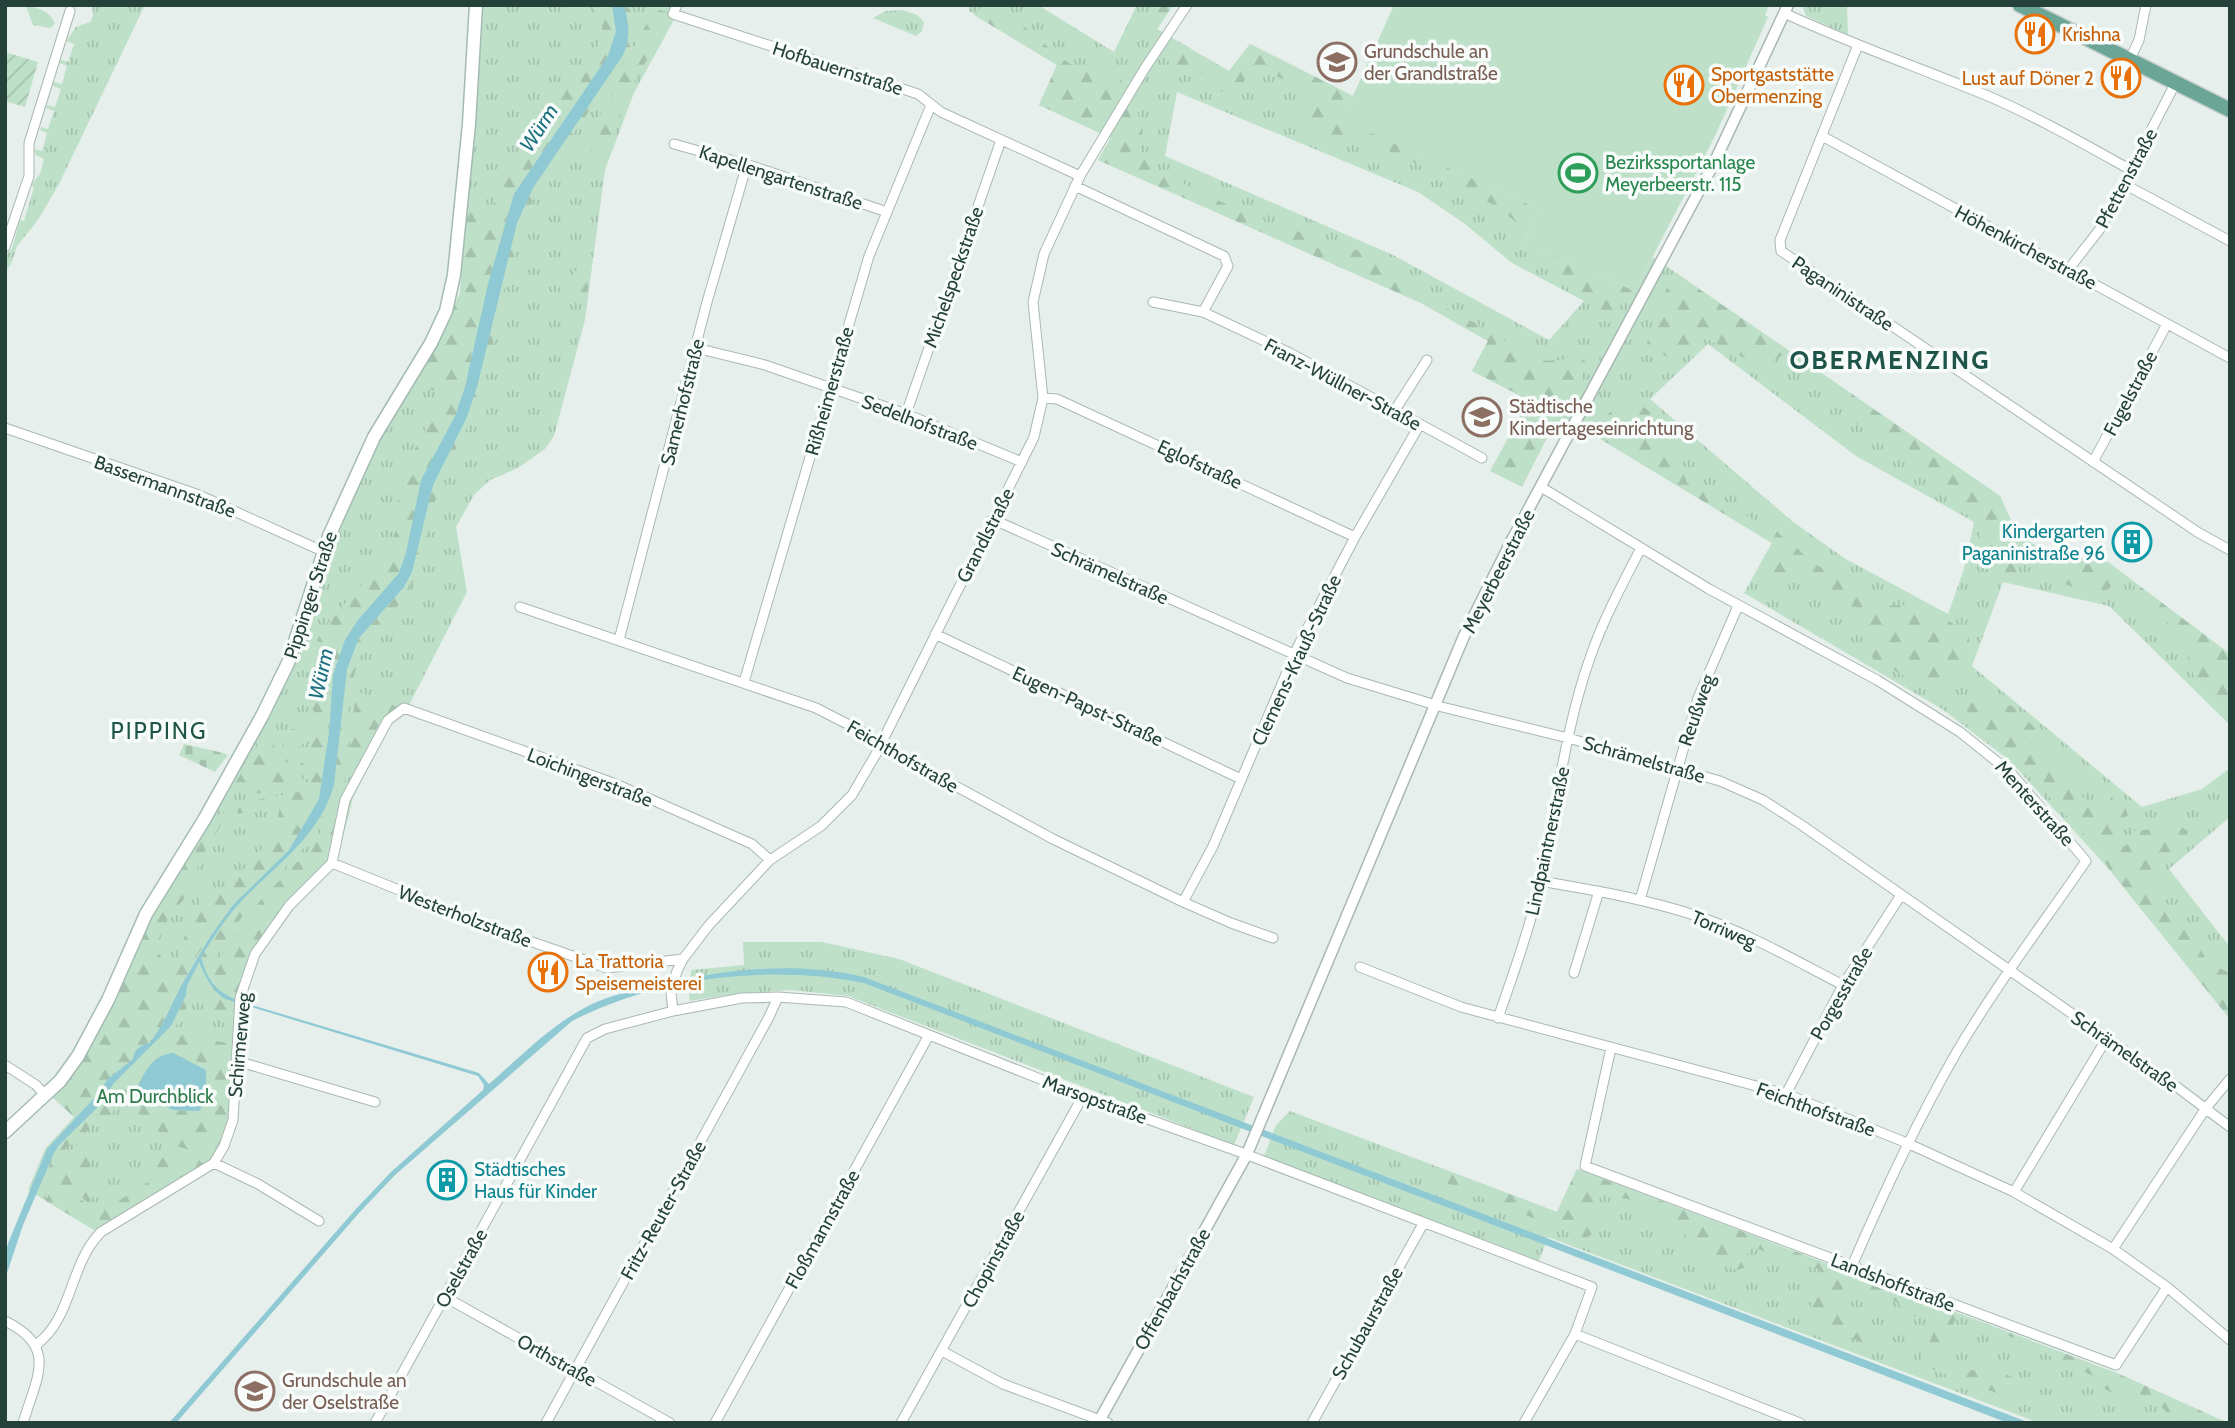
<svg xmlns="http://www.w3.org/2000/svg" width="2235" height="1428" viewBox="0 0 2235 1428" font-family="Cabin,sans-serif">
<style>
.grass{fill:url(#grass-tufts);fill-rule:evenodd}
.forest{fill:url(#forest-firs)}
.cemetery{fill:url(#cemetery-stones)}
.garden{fill:url(#garden-furrows)}
.pitch{fill:#bfe0c8}
.water{fill:#8ec9d4}
.lines{fill:none;stroke-linecap:round;stroke-linejoin:round}
.minor-casing{stroke:#a8b8b2;stroke-width:11}
.tertiary-casing{stroke:#a8b8b2;stroke-width:13}
.secondary-casing{stroke:#a4bbb3;stroke-width:15}
.primary-casing{stroke:#c2cac8;stroke-width:17}
.minor{stroke:#fff;stroke-width:9}
.tertiary{stroke:#fff;stroke-width:10}
.secondary{stroke:#fff;stroke-width:12}
.primary{stroke:#6aa596;stroke-width:14}
.labels{text-anchor:middle;stroke-width:7;stroke-linejoin:round;paint-order:stroke}
.food-label{font-size:19px;fill:#c56008;stroke:#f7fbf9;text-anchor:start}
.education-label{font-size:19px;fill:#785e54;stroke:#f7fbf9;text-anchor:start}
.street-label{font-size:19px;fill:#24423a;stroke:#f7fbf9}
.leisure-label{font-size:19px;fill:#27864d;stroke:#f7fbf9;text-anchor:start}
.culture-label{font-size:19px;fill:#0d838f;stroke:#f7fbf9;text-anchor:end}
.park-label{font-size:19px;fill:#2d7a4b;stroke:#f7fbf9}
.water-label{font-size:21px;font-style:italic;fill:#1c6f80;stroke:#f7fbf9}
.quarter-label{font-size:23px;letter-spacing:2px;fill:#1f5548;stroke:#f7fbf9}
.district-label{font-size:26px;font-weight:bold;letter-spacing:2px;fill:#1f5548;stroke:#f7fbf9}
</style>
<defs>
<pattern id="grass-tufts" width="24" height="20" patternUnits="userSpaceOnUse" patternTransform="scale(1.75)"><rect width="24" height="20" fill="#bfe0c8"/><path d="M3 7l-1-3M5 7V3M7 7l1-3M15 17l-1-3M17 17v-4M19 17l1-3" fill="none" stroke="#a4c1ad"/></pattern>
<pattern id="forest-firs" width="22" height="20" patternUnits="userSpaceOnUse" patternTransform="scale(1.75)"><rect width="22" height="20" fill="#bfe0c8"/><path d="M5 1l3.5 6h-7zM16 11l3.5 6h-7z" fill="#a4c1ad"/></pattern>
<pattern id="cemetery-stones" width="16" height="16" patternUnits="userSpaceOnUse" patternTransform="scale(1.75)"><rect width="16" height="16" fill="#bfe0c8"/><path d="M2 7V4a2 2 0 0 1 4 0v3zM10 15v-3a2 2 0 0 1 4 0v3z" fill="#a4c1ad"/></pattern>
<pattern id="garden-furrows" width="10" height="10" patternUnits="userSpaceOnUse" patternTransform="scale(1.75)"><rect width="10" height="10" fill="#bfe0c8"/><path d="M-1 1l2-2M0 10L10 0M9 11l2-2" fill="none" stroke="#a4c1ad"/></pattern>
</defs>
<rect width="100%" height="100%" fill="#e6efeb"/>
<path class="grass" d="M92,5h53l-86,179 -21,36 -21,26 -5,16 -7,11v-17l7,-7 8,-29 4,1 10,-34 -3,-2 9,-11 4,-15 -8,-4 -2,-6 8,2 5,-18 -7,-3 1,-3 7,2 6,-18 -8,-3 1,-3 8,2 6,-18 -8,-3 1,-4 8,2 5,-18 -7,-3 1,-3 7,2 6,-18 -8,-3 10,-14 14,-5 3,-6z
M482,5h200l-48,88 -29,77 -20,150 -31,116 -9,13 -27,19 -28,12 -16,15 -18,32 11,65 -61,119 -14,11 -39,76 -17,67 -45,43 -35,51 -12,36 -10,128 -21,41 -111,71 -74,-45 17,-41 29,-32 -25,-23 64,-92 39,-86 74,-121 48,-87 22,-48 34,-113 57,-122 50,-81 23,-51z
M970,5h68l76,47 23,-47h36l-16,24 72,42 21,-27 103,52 -11,23 197,90 -15,32 111,50 18,-34 347,239 17,38 31,19 60,9 122,92v71l-121,-119 -106,-24 -31,84 170,141 60,-18 28,-21v49l-61,52 61,78v72l-122,-151 -99,-108 -67,-51 -198,-116 28,-50 -195,-118 -105,-54 16,-30 -67,-38 -323,-143 13,-22 -72,-33 18,-40 -88,-54zM1177,92l241,100 47,32 47,39 72,38 -35,39 -156,-85 -228,-99zM1708,344l148,112 118,66 -10,47 -16,45 -104,-56 -52,-37 -142,-122z
M1802,5h45l1,30 -42,-19z
M26,6c11,1 26,6 29,18l-5,4 -17,-3z
M903,10l14,5 7,7 -2,9 -6,5 -43,-18 12,-7z
M743,942h79l77,17 355,138 -20,48 -386,-149 -57,-6 -58,4 -44,7 2,-31 53,-5z
M1290,1111l267,101 20,-43 542,205 109,49h-189l-491,-186 -9,24 -275,-105 12,-31z"/>
<path class="forest" d="M590,5h22c2,9 5,19 4,28 -5,28 -33,60 -49,84l-9,-2 -4,-6c8,-13 16,-25 25,-37 16,-22 37,-43 11,-67z
M624,5h8l4,25 -10,28 -67,96 -21,36 -17,36 -42,174 -6,-2 44,-175 16,-35 90,-133 7,-20z
M1155,5h18l-16,24 -11,-5z
M981,7c48,7 67,53 109,66l9,-9 23,17 -4,7 17,20 8,17 -2,26 7,13 40,22 71,34 79,23 49,19 40,37 32,15 81,47 22,-1 14,-6 10,8 -6,23 -24,44 -8,7 -26,51 -32,-16 39,-71 -57,-29 16,-30 -67,-38 -323,-143 13,-22 -72,-33 18,-40 -83,-50z
M656,9l17,5 -44,77 -24,70 -9,1c-13,-15 2,-39 8,-55l6,-2 3,-5 -1,-13 18,-28 8,-21z
M1176,41l53,30 21,-27 103,52 -10,24 196,89 -11,23 -27,-22 -46,-29 -88,-40 -40,-1 -24,-9 -6,-11 9,-17 -7,-17 -37,-16 -14,5 -12,18 -18,-2 -14,-18 -15,2 -20,-9 -1,-13z
M553,121l10,2 -49,71 -26,90 -25,107 -41,-22 15,-25 23,-51 8,-103h7l3,9 -1,23 12,4c9,-54 27,-69 64,-105z
M1553,255l82,36 -16,16 -9,16 -13,-4 -6,-16 -31,-26z
M583,267l8,1 -5,34 -12,-9 -4,-10 4,-11z
M1676,273l113,78 -26,17 -59,-31 -33,23 -24,-17c6,-26 15,-48 29,-70z
M421,371l41,23 -7,22 -22,40 -34,117 -41,47 -25,55 -11,114 -8,-3 -17,-18 11,-13 8,-41 -13,-17 8,-20 8,-4h7l-1,-22 -8,-11 6,-11 52,-60 -1,-8 8,-5h12l2,-8 -5,-6 5,-12 3,-46 10,-9 1,-17 19,-35v-10l4,-5 17,-2 2,-10 -27,-8 -7,-13z
M1825,376l175,120 17,38 31,19 60,9 12,9 -10,17 -12,7 -34,-11 -7,-21 -31,-8 -11,19 -25,1 -9,-23 -2,-22 -13,-19 -34,-31 -9,-19c-28,-12 -60,-27 -79,-51 -7,-10 -13,-23 -19,-34z
M1631,398l35,25 21,60 91,50 36,30 64,43 28,-1 38,13 25,16 1,22 -23,37 -11,1 -60,-34 -14,-15 2,-31 -20,-16 -38,-21 -26,2 -21,-13 13,-23 -176,-107c10,-22 14,-27 35,-38z
M472,401l6,3c-9,25 -25,47 -35,72 -14,36 -14,78 -33,112 -13,25 -39,41 -50,69 -11,26 -13,67 -14,95 0,21 4,21 -7,40l-6,-3 14,-120 12,-31 45,-51 8,-15 21,-87z
M2134,582l96,72v63c-33,-29 -42,-42 -46,-86l-28,-14 -20,-18z
M356,691l42,16 -15,11 -28,46h-4l-2,-13z
M1985,694l27,12 24,23 -5,7 -2,13 26,9 24,21 2,16 20,20 11,-19 9,1 7,18 -12,13 -3,15 13,3 7,-15 21,-2 21,-6 13,8 -4,16 -16,6 -3,10 1,12 -9,8 -2,15 16,14 25,29 12,22 22,10v46l-122,-151 -8,-17 -95,-102 -37,-31 -2,-17z
M289,728c10,1 14,5 15,15l-17,12c-7,-11 -7,-17 2,-27z
M265,733l23,32 22,21 -63,9 -14,-8z
M312,789l9,4 -13,27 -19,30 -56,55 -35,49 -40,78 -37,39 -8,2 -16,22 -23,22 -25,-23 64,-92 39,-86 60,-99 13,-4v6l-20,32 -21,48 -14,16 -15,32 8,13 14,2 2,-13 25,-55h11l38,-33 22,-31 5,-23 -7,-3 -35,10 -2,-6 11,-6z
M330,799l13,6 -2,8 -13,2 -26,35 -47,49 -31,43 -17,32 -6,-17c11,-17 22,-34 34,-49 32,-37 77,-63 95,-109z
M341,816l-5,21 -10,22 -18,-8 22,-33z
M306,853l19,10v5l-72,86 -14,47 -18,-7 -12,-15 18,-33 32,-44z
M200,961l5,14 -5,5 -20,41 -69,78 -5,-4 8,-12 57,-57 15,-31 1,-9z
M209,990l7,1 3,5 19,8 -4,21c-19,0 -26,-18 -25,-35z
M184,1024l5,12 44,8c-3,28 1,96 -25,112l-41,-13 -14,-20 -25,-16 -6,1 -4,-3 1,-7 9,-12 44,24 27,1 10,-10v-34l-17,-8 -14,-11 -20,3z
M105,1097l10,12 -11,10 -4,-3 -17,20 -19,14 -20,49 -8,-5 23,-49 38,-36z
M77,1145l14,16 -2,16 9,13 -10,13 -12,-11 -22,-9 12,-29z
M167,1148l32,12 5,5 -102,65v-6l-6,-9 57,-36 6,-10 -3,-2z
M1438,1167l119,45 20,-43 542,205 109,49h-51l-18,-19 -21,-11 -14,7 -19,-11 -10,-12 -90,-43 -48,-19 -19,50 22,8 22,-5 2,3 11,-2 25,12 -7,18 -84,-31 -8,-11 9,-16 6,-16 -7,-12 -14,4c-8,-6 -18,-16 -28,-20 -18,-6 -29,5 -48,-5 1,26 15,32 33,47l-8,5 -31,-15 -5,-10 -10,-2 -4,7 -6,-5 5,-25 10,-10 -3,-14c-22,-10 -45,-14 -67,-23l-6,8v12l-11,3 -32,-14 -5,-11 -45,-32 -26,-14 -25,-4 -9,9 1,28 -10,7 -141,-57z
M53,1185c19,5 45,22 47,44l-4,2 -50,-30z"/>
<path class="cemetery" d="M184,744l39,9 5,2 -13,17 -36,-17z"/>
<path class="garden" d="M5,52l33,10 -13,45 -20,-6z"/>
<path class="pitch" d="M1394,5h375l-4,10 3,2 -53,119 -80,155 -111,-49 14,-33 -196,-89z"/>
<path class="water" d="M612,5h12c5,19 7,32 -1,50l-90,133 -16,35 -40,164 -10,30 -34,68 -21,87 -8,15 -45,51 -12,31 -13,116c-15,54 -63,83 -98,122 -13,15 -24,33 -35,50 7,27 18,37 44,46l234,70 10,11c32,-28 63,-60 101,-79 21,-10 45,-15 67,-20 69,-16 137,-24 207,-8l1166,446h-22l-1144,-440c-94,-19 -207,-6 -292,38l-177,154 -36,38 -183,210h-7l186,-213 36,-38 92,-82 1,-5 -6,-9 -253,-77c-13,-8 -20,-23 -26,-37l-12,24 -1,9 -15,31 -57,57 -17,25 -38,37 -5,8 -31,72 -18,54v-26l4,-12 38,-92 50,-54 11,-16 25,-20c1,-10 8,-14 17,-16l13,-20 18,-37 29,-49 23,-32 56,-55 30,-51 10,-66 4,-58 12,-35 13,-20 41,-47 7,-20 15,-73 34,-64 10,-29 23,-103 26,-90 94,-138 8,-25z
M173,1053l33,17v31l-7,10 -26,-1 -38,-19c10,-18 16,-36 38,-38z"/>
<g class="lines">
<defs>
<path id="minor" d="M677,5l-4,9 245,80 23,18 139,64
M1784,13c67,31 136,55 204,83 49,21 96,48 143,74
M1858,45l-78,195 1,11 418,282 31,17
M2130,59l9,-19 7,-35
M1822,136l408,222
M674,144l78,22 135,46
M2124,184l106,57
M1075,186l149,70 4,10 -25,46
M5,247l24,-71v-33l41,-132
M2068,270l32,-41 76,-147
M1153,302l50,10 87,41 192,105
M696,348l69,17 141,49 116,48
M1043,398l14,1 298,138
M1395,410l32,-50
M906,414l95,-274
M5,428l194,67 123,56
M2093,462l74,-138
M1541,487l168,102 168,91 83,52 51,41 75,88c-44,64 -92,127 -131,194 -39,68 -72,139 -103,211
M992,519l355,159 95,29 126,31 152,43 43,19 40,26 374,261 53,40
M520,607l296,101 49,25 28,19 160,87 130,63 48,21 42,15
M935,634l306,145
M619,640l88,-338 40,-138
M744,682l125,-426 62,-151
M332,863l166,67 109,38 76,-9
M1540,881c53,9 106,18 157,35 51,17 99,45 146,69
M1640,900l58,-202 40,-92
M1183,902l30,-56 85,-200 57,-109 65,-113
M1360,967l101,40 325,87 121,49 107,49 99,57 54,38 63,53
M1574,973l25,-82
M673,1011l-2,-18 6,-22 6,-12 26,-34 61,-65 51,-34 31,-31 24,-41 158,-317 9,-39 -10,-96 11,-48 36,-78 65,-108 42,-63
M1498,1018c16,-46 32,-91 43,-138 16,-75 24,-153 50,-225 13,-37 32,-72 50,-107
M1611,1048l-26,118 531,199 51,-78
M237,1061l138,41
M5,1065l31,20 8,9
M1786,1094l57,-109 58,-90
M214,1163l44,21 61,37
M2014,1192l93,-154
M2113,1249l93,-141 24,-29
M445,1297l225,126
M5,1321c54,26 31,57 18,102
M1575,1334l225,89
M36,1345c37,-27 33,-81 65,-113l113,-69 10,-17 9,-26 7,-122 15,-44 34,-48 43,-43 13,-63 43,-80 16,-12 212,76 136,60 18,16
M942,1351l61,33 105,39
M375,1423l212,-385 18,-9 68,-18 69,-13 36,-1 68,5 237,94 157,56 352,135 -17,47 -51,89
M546,1423l223,-406 9,-20
M715,1423l214,-388
M901,1423l182,-327
M1312,1423l111,-199"/>
<path id="tertiary" d="M1098,1423l149,-269 217,-518 49,-98 202,-377 73,-156"/>
<path id="secondary" d="M5,1132l55,-51 18,-25 30,-56 38,-86 58,-94 58,-104 26,-53 41,-127 45,-99 57,-94 15,-32 8,-36 15,-151 7,-119"/>
<path id="primary" d="M2020,5l210,105"/>
</defs>
<use href="#minor" class="minor-casing"/>
<use href="#tertiary" class="tertiary-casing"/>
<use href="#secondary" class="secondary-casing"/>
<use href="#primary" class="primary-casing"/>
<use href="#minor" class="minor"/>
<use href="#tertiary" class="tertiary"/>
<use href="#secondary" class="secondary"/>
<use href="#primary" class="primary"/>
</g>
<defs>
<symbol id="restaurant-ring" viewBox="-11 -11 22 22"><circle r="9.5" fill="#f7fbf9" stroke="#e8710a" stroke-width="1.5"/><path d="M-5-6h1v4h1v-4h1v4h1v-4h1v5L-1.5 .5V6h-2V.5L-5-1ZM5-6V6H3V1.5H1.5Q1.5-4 5-6Z" fill="#e8710a"/></symbol>
<symbol id="school-ring" viewBox="-11 -11 22 22"><circle r="9.5" fill="#f7fbf9" stroke="#8d6e63" stroke-width="1.5"/><path d="M0-5L7-2L0 1L-7-2ZM-4 1L0 2.5L4 1V4Q0 6-4 4Z" fill="#8d6e63"/></symbol>
<symbol id="stadium-ring" viewBox="-11 -11 22 22"><circle r="9.5" fill="#f7fbf9" stroke="#2e9e5b" stroke-width="1.5"/><path d="M0-5a6.5 5 0 1 0 0 10a6.5 5 0 1 0 0-10ZM-3.5-1.8h7v3.6h-7Z" fill="#2e9e5b"/></symbol>
<symbol id="building-ring" viewBox="-11 -11 22 22"><circle r="9.5" fill="#f7fbf9" stroke="#0f9aa8" stroke-width="1.5"/><path d="M-4-6H4V6H1V3H-1V6H-4ZM-2.5-4.3h1.7v1.8h-1.7ZM.8-4.3h1.7v1.8H.8ZM-2.5-1h1.7V.8h-1.7ZM.8-1h1.7V.8H.8Z" fill="#0f9aa8"/></symbol>
</defs>
<g fill-rule="evenodd">
<use href="#restaurant-ring" x="2013" y="12" width="44" height="44"/>
<use href="#school-ring" x="1315" y="40" width="44" height="44"/>
<use href="#restaurant-ring" x="2099" y="56" width="44" height="44"/>
<use href="#restaurant-ring" x="1662" y="63" width="44" height="44"/>
<use href="#stadium-ring" x="1556" y="151" width="44" height="44"/>
<use href="#school-ring" x="1460" y="395" width="44" height="44"/>
<use href="#building-ring" x="2110" y="520" width="44" height="44"/>
<use href="#restaurant-ring" x="526" y="950" width="44" height="44"/>
<use href="#building-ring" x="425" y="1158" width="44" height="44"/>
<use href="#school-ring" x="233" y="1369" width="44" height="44"/>
</g>
<g class="labels">
<g class="food-label">
<text x="2062" y="41">Krishna</text>
<text x="1711" y="81">Sportgaststätte<tspan x="1711" dy="22">Obermenzing</tspan></text>
<text x="2094" y="85" text-anchor="end">Lust auf Döner 2</text>
<text x="575" y="968">La Trattoria<tspan x="575" dy="22">Speisemeisterei</tspan></text>
</g>
<g class="education-label">
<text x="1364" y="58">Grundschule an<tspan x="1364" dy="22">der Grandlstraße</tspan></text>
<text x="1509" y="413">Städtische<tspan x="1509" dy="22">Kindertageseinrichtung</tspan></text>
<text x="282" y="1387">Grundschule an<tspan x="282" dy="22">der Oselstraße</tspan></text>
</g>
<g class="street-label">
<text transform="translate(838 68) rotate(18)" y="7">Hofbauernstraße</text>
<text transform="translate(781 177) rotate(18)" y="7">Kapellengartenstraße</text>
<text transform="translate(2126 178) rotate(-62)" y="7">Pfettenstraße</text>
<text transform="translate(2026 247) rotate(28)" y="7">Höhenkircherstraße</text>
<text transform="translate(953 277) rotate(-71)" y="7">Michelspeckstraße</text>
<text transform="translate(1843 293) rotate(34)" y="7">Paganinistraße</text>
<text transform="translate(1343 384) rotate(28)" y="7">Franz-Wüllner-Straße</text>
<text transform="translate(829 391) rotate(-74)" y="7">Rißheimerstraße</text>
<text transform="translate(2130 393) rotate(-62)" y="7">Fugelstraße</text>
<text transform="translate(682 402) rotate(-76)" y="7">Samerhofstraße</text>
<text transform="translate(920 422) rotate(21)" y="7">Sedelhofstraße</text>
<text transform="translate(1200 464) rotate(25)" y="7">Eglofstraße</text>
<text transform="translate(165 486) rotate(20)" y="7">Bassermannstraße</text>
<text transform="translate(985 535) rotate(-63)" y="7">Grandlstraße</text>
<text transform="translate(1498 571) rotate(-63)" y="7">Meyerbeerstraße</text>
<text transform="translate(1110 573) rotate(24)" y="7">Schrämelstraße</text>
<text transform="translate(310 595) rotate(-72)" y="7">Pippinger Straße</text>
<text transform="translate(1296 660) rotate(-65)" y="7">Clemens-Krauß-Straße</text>
<text transform="translate(1088 706) rotate(25)" y="7">Eugen-Papst-Straße</text>
<text transform="translate(1696 710) rotate(-71)" y="7">Reußweg</text>
<text transform="translate(903 756) rotate(30)" y="7">Feichthofstraße</text>
<text transform="translate(1644 759) rotate(16)" y="7">Schrämelstraße</text>
<text transform="translate(590 777) rotate(21)" y="7">Loichingerstraße</text>
<text transform="translate(2035 803) rotate(48)" y="7">Menterstraße</text>
<text transform="translate(1547 841) rotate(-78)" y="7">Lindpaintnerstraße</text>
<text transform="translate(465 916) rotate(21)" y="7">Westerholzstraße</text>
<text transform="translate(1724 929) rotate(23)" y="7">Torriweg</text>
<text transform="translate(1841 993) rotate(-60)" y="7">Porgesstraße</text>
<text transform="translate(239 1045) rotate(-85)" y="7">Schirmerweg</text>
<text transform="translate(2125 1051) rotate(35)" y="7">Schrämelstraße</text>
<text transform="translate(1095 1099) rotate(20)" y="7">Marsopstraße</text>
<text transform="translate(1816 1109) rotate(20)" y="7">Feichthofstraße</text>
<text transform="translate(663 1210) rotate(-61)" y="7">Fritz-Reuter-Straße</text>
<text transform="translate(822 1229) rotate(-61)" y="7">Floßmannstraße</text>
<text transform="translate(993 1259) rotate(-61)" y="7">Chopinstraße</text>
<text transform="translate(461 1268) rotate(-61)" y="7">Oselstraße</text>
<text transform="translate(1893 1282) rotate(21)" y="7">Landshoffstraße</text>
<text transform="translate(1172 1289) rotate(-61)" y="7">Offenbachstraße</text>
<text transform="translate(1367 1323) rotate(-61)" y="7">Schubaurstraße</text>
<text transform="translate(557 1360) rotate(29)" y="7">Orthstraße</text>
</g>
<g class="leisure-label">
<text x="1605" y="169">Bezirkssportanlage<tspan x="1605" dy="22">Meyerbeerstr. 115</tspan></text>
</g>
<g class="culture-label">
<text x="2105" y="538">Kindergarten<tspan x="2105" dy="22">Paganinistraße 96</tspan></text>
<text x="474" y="1176" text-anchor="start">Städtisches<tspan x="474" dy="22">Haus für Kinder</tspan></text>
</g>
<g class="park-label">
<text x="155" y="1103">Am Durchblick</text>
</g>
<g class="water-label">
<text transform="translate(539 128) rotate(-57)" y="7">Würm</text>
<text transform="translate(321 674) rotate(-78)" y="7">Würm</text>
</g>
<g class="quarter-label">
<text x="159" y="739">PIPPING</text>
</g>
<g class="district-label">
<text x="1890" y="369">OBERMENZING</text>
</g>
</g>
<rect width="2235" height="1428" fill="none" stroke="#24423a" stroke-width="14"/>
</svg>
